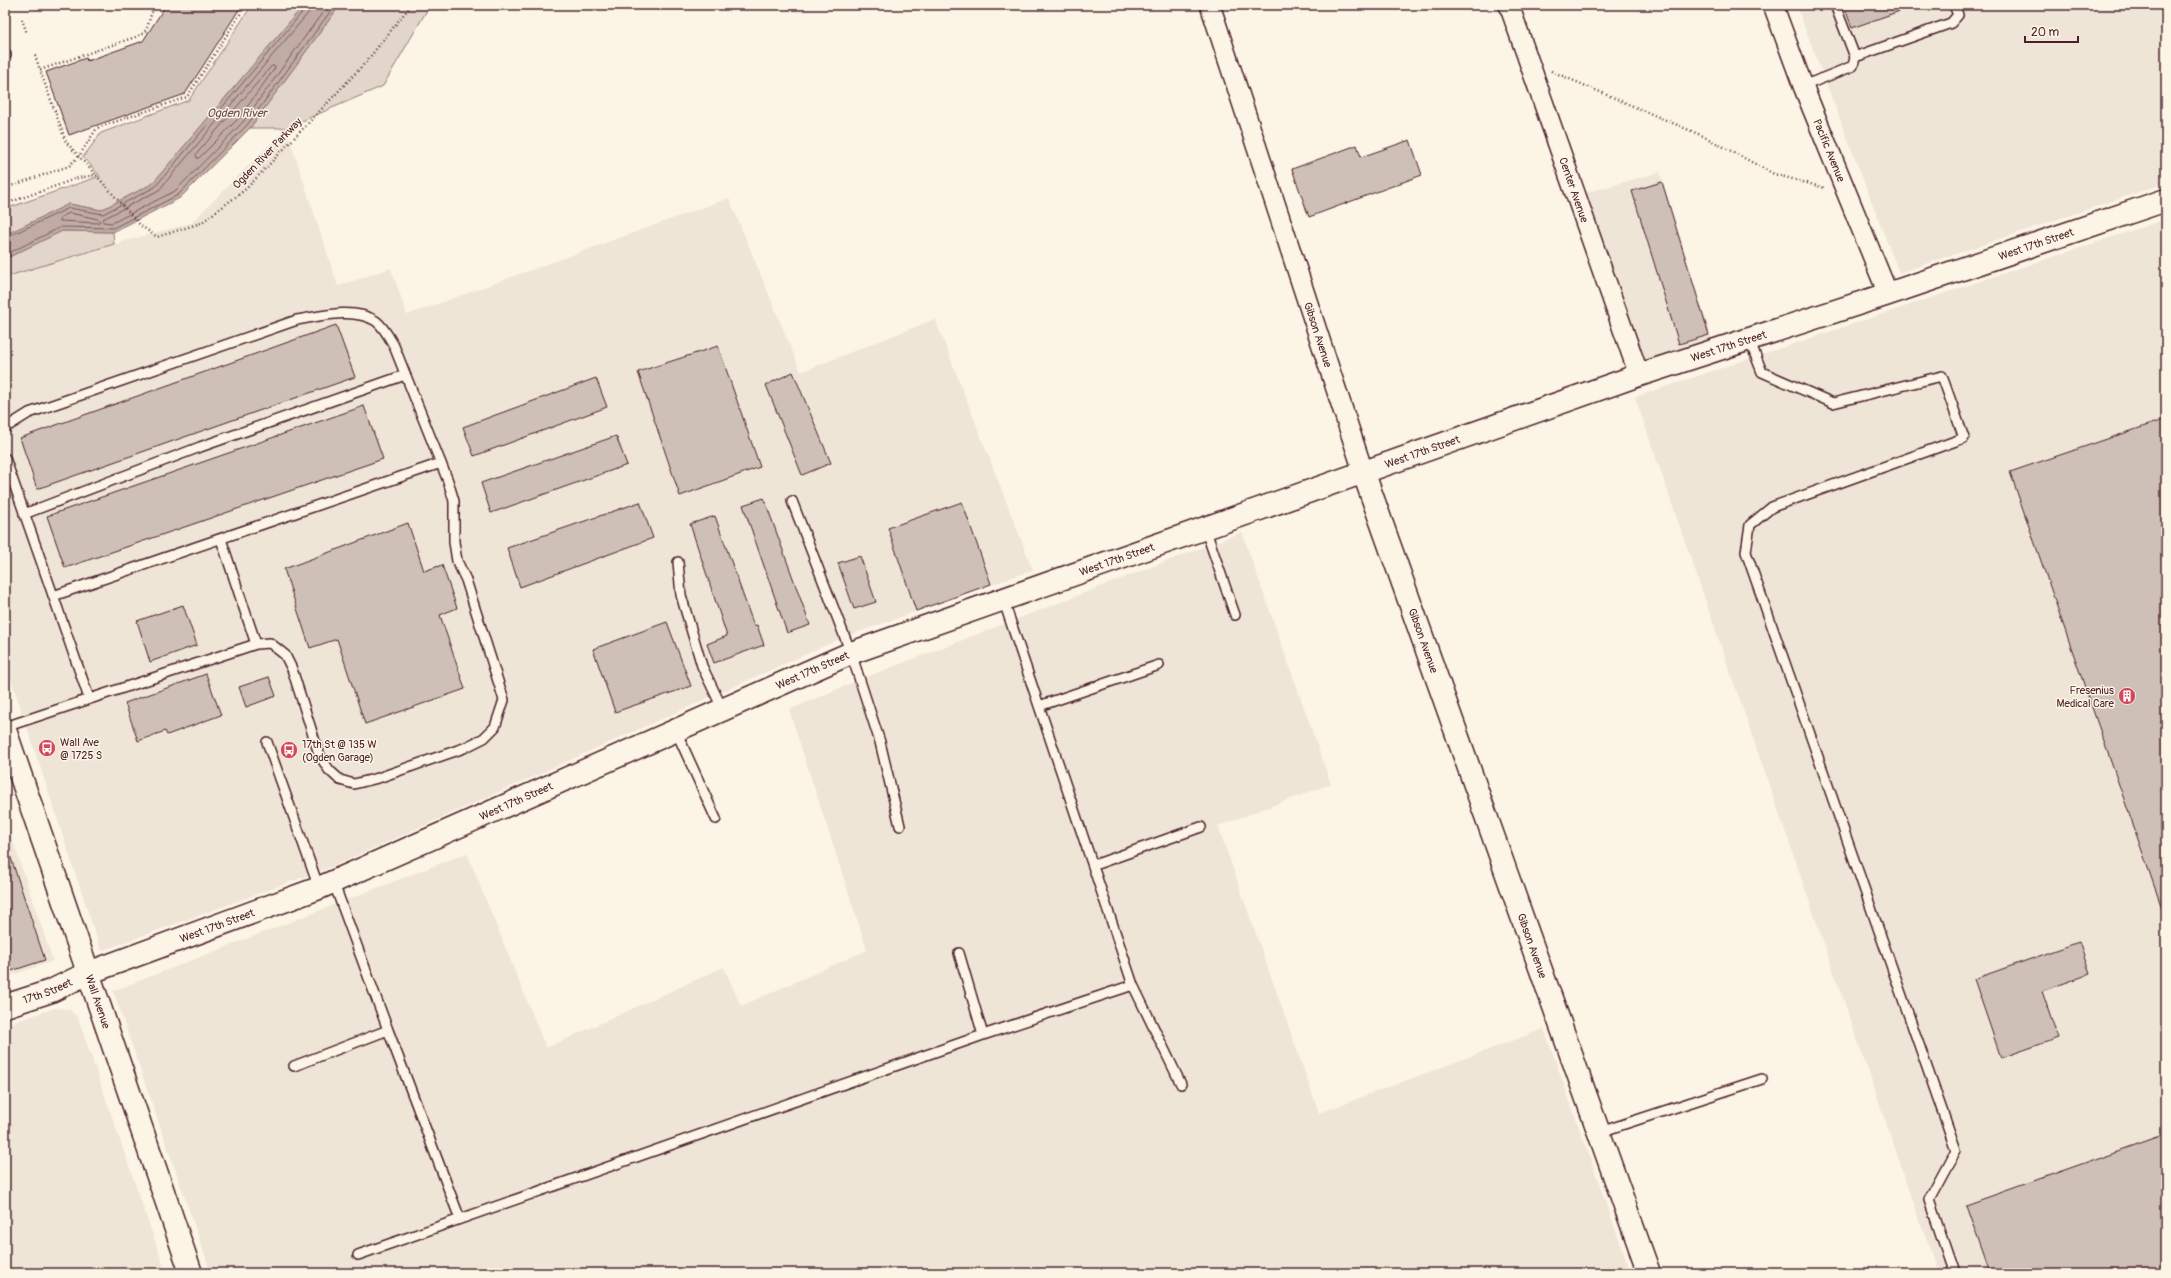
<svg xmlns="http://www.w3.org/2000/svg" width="2171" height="1278" viewBox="0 0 2171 1278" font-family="Pangolin,sans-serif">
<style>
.built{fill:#eee5d7}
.green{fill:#e2d5ca;stroke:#967a7a}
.water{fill:#c0aca5;stroke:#917474}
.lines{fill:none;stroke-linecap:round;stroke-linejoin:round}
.shore{stroke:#79575c;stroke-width:1}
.building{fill:#cfc0b7;stroke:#4a1f2b}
.lane-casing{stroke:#4a1f2b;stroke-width:12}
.street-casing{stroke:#4a1f2b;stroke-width:22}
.secondary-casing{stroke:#4a1f2b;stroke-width:25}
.path{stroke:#4a1f2b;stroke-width:2.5;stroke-dasharray:1 3;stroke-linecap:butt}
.lane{stroke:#fcf5e5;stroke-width:9}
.street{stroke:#fcf5e5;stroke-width:19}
.secondary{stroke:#fcf5e5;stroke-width:22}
.labels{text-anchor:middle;stroke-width:3;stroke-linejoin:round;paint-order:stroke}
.street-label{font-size:11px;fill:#4a1f2b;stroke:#fcf5e5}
.poi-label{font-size:11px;fill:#4a1f2b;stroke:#fcf5e5;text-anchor:start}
.water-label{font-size:12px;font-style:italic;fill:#6d4950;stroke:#fcf5e5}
</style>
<rect width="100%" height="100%" fill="#fcf5e5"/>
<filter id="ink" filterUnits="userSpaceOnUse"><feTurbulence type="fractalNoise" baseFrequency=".025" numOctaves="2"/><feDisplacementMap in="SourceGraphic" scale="8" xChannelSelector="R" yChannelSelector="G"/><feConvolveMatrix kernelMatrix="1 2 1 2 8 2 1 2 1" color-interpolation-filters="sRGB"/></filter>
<g filter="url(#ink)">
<path class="built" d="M1796,5h370v178l-267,90z
M286,128l52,158 53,-18 16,47 322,-117 72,174 134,-53 98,251 -191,68 -508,228 -233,85 -96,-290v-384l109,-33 77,-21z
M1660,172l52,168 -66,24 -62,-171z
M2166,219v1054h-228l-303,-876z
M1242,532l89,252 -113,42 101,287 225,-84 87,244h-1420l-98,-282 354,-138 79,195 178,-81 17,39 126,-56 -78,-240 67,-29z
M5,817l48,144 -48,17z
M55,1008l14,1 9,9 88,255h-161v-248z"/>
<path class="green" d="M252,5h52l-152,179 -51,26 -32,-6 -64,31v-26l95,-33 -17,-19 18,-24 88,-33z
M340,5h90l-47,81 -97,42h-36z
M62,231l51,1 1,12 -109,33v-18z"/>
<path class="water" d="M304,5h36l-90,123 -70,70 -67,34 -51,-1 -57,28v-24l64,-31 32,6 51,-26z"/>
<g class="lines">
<path class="shore" d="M311,5l-2,7 -150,178 -56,29v3l9,1 63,-32 68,-69 85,-117
M272,66h2l1,2 -36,50 -40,40h-2l-1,-3z
M70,213l28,6 2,2 -2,2 -38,-2v-3z
M5,238l64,-30 34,6 52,-27 150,-178 1,-4
M5,255l56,-28 52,1 65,-33 69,-70 88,-120"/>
</g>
<path class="building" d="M166,5h76l-57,89 -116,41 -23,-63 40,-14 1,3 56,-20z
M1844,5h67v2l-59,21z
M1410,140l12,35 -113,42 -17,-48 65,-24 4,12z
M1662,182l47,153 -30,9 -47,-153z
M336,325l19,52 -318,112 -17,-51z
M718,346l42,121 -80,29 -42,-124z
M793,372l38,91 -29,12 -36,-90z
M596,378l11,29 -133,49 -11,-29z
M364,406l19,53 -318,109 -18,-52z
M2166,419v494l-2,1 -154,-442z
M616,436l11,29 -136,48 -10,-30z
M764,498l46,127 -23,8 -44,-128z
M640,502l13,36 -133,49 -13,-39z
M962,502l29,82 -75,27 -28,-83z
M715,516l39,110 3,-1 7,20 -50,18 -7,-19 20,-8 -37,-112z
M408,523l16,48 18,-6 15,43 -17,7 25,74 -100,35 -28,-85 -27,9 -26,-79z
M860,556l16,46 -22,7 -16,-46z
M183,605l14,40 -47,17 -13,-41z
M667,622l24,64 -76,26 -22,-63z
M206,674l15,41 -54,20 -2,-4 -27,10 -13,-38z
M269,677l7,19 -30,11 -7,-20z
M5,849h3l37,111 -40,13z
M2079,942l11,32 -48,17 16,47 -57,20 -27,-79z
M2166,1134v139h-176l-24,-68z"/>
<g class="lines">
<defs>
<path id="lane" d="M5,53l1,2
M1855,57l96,-34 7,-8 -4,-10
M1803,86l50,-20 2,-9 -20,-52
M1749,339l13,33 71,31 109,-27 22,62 -192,69 -22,18 -4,27 210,598 -27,50 25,73
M5,428l24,-15 268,-93c23,-4 57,-13 79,1 8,6 13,16 18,25l54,135 6,20v41l3,19 9,19 38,120 -9,27 -11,11 -20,10 -86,30 -24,6 -14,-4 -11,-10 -10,-16 -27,-85 -7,-14 -15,-12 -14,1 -251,83
M5,458l84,240
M792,501l59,152 29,89 20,84
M24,514l176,-67 205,-72
M1205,528l30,87
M221,539l35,105
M678,562l3,33 21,71 21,44
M53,596l388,-133
M1003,599l130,386 48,99
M1039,706l120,-41
M676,731l40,88
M267,742l52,146
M1094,865l107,-38
M333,881l55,149
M959,953l24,82
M294,1066l94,-36 72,189
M1600,1132l162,-53
M358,1255l625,-220 150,-50"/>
<g id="street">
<path id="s1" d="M1210,5l153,466"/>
<path id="s2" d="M1509,5l130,370"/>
<path id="s3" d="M1773,5l30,81 85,208"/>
</g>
<g id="secondary">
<path id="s4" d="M1363,471l286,802"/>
<path id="s5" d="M5,730l186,543"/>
<path id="s6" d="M5,1006l46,-15 37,-18 231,-85 532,-235 788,-278 249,-81 278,-94"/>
</g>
</defs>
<use href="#lane" class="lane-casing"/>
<use href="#street" class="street-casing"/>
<use href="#secondary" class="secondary-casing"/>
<path class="path" d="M22,19l5,15
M35,55l5,15
M1551,71l152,65 71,38 51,14
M95,174l-29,-32 -26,-72 101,-35c10,-7 7,-21 15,-30
M5,188l64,-22 10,-10 18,-28 90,-31 59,-92
M5,204l73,-26 18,-3 44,50 17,12 44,-14 45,-34 120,-127 45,-57"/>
<use href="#lane" class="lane"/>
<use href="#street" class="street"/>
<use href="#secondary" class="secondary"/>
</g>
</g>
<defs>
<symbol id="building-disc" viewBox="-11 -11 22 22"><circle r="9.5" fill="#d1495b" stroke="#fcf5e5"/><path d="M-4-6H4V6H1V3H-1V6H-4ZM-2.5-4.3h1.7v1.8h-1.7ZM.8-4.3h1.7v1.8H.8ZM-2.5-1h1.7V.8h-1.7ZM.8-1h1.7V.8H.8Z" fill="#fff"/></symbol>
<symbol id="bus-disc" viewBox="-11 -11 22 22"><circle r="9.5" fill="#d1495b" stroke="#fcf5e5"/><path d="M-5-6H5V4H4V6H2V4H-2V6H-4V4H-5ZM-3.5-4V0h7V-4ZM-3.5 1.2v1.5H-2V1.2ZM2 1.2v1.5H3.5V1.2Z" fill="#fff"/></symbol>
</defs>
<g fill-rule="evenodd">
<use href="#building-disc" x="2117" y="686" width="20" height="20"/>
<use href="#bus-disc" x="37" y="738" width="20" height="20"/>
<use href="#bus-disc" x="279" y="740" width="20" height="20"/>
</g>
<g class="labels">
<g class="street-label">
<text dy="4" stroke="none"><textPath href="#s3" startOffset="156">Pacific Avenue</textPath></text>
<text transform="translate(267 153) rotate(-46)" y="4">Ogden River Parkway</text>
<text dy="4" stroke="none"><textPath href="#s2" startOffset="196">Center Avenue</textPath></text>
<text dy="4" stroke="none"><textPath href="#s6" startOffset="2171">West 17th Street</textPath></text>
<text dy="4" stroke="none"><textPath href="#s1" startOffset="347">Gibson Avenue</textPath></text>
<text dy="4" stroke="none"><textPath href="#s6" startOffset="1847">West 17th Street</textPath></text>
<text dy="4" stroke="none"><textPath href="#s6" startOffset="1523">West 17th Street</textPath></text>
<text dy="4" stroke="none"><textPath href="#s6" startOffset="1199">West 17th Street</textPath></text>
<text dy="4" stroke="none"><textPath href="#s4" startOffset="180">Gibson Avenue</textPath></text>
<text dy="4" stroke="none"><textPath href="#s6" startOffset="875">West 17th Street</textPath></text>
<text dy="4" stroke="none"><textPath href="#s6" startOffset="551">West 17th Street</textPath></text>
<text dy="4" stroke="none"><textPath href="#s6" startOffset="227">West 17th Street</textPath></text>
<text dy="4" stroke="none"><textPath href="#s4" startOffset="504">Gibson Avenue</textPath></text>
<text dy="4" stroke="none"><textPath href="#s6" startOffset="45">17th Street</textPath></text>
<text dy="4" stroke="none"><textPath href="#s5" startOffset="287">Wall Avenue</textPath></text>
</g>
<g class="poi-label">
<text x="2114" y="694" text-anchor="end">Fresenius<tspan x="2114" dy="13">Medical Care</tspan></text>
<text x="60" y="746">Wall Ave<tspan x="60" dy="13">@ 1725 S</tspan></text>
<text x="302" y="748">17th St @ 135 W<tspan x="302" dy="13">(Ogden Garage)</tspan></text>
</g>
<g class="water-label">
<text x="237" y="117">Ogden River</text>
</g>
</g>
<rect width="2171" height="1278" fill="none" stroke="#fcf5e5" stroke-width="20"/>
<rect x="10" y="10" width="2151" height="1258" fill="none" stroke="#4a1f2b" stroke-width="1.5" filter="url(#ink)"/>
<path d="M2025 36v6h53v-6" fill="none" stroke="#4a1f2b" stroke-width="2"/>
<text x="2031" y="36" font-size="12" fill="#4a1f2b" stroke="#fcf5e5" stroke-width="3" paint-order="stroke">20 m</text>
</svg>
